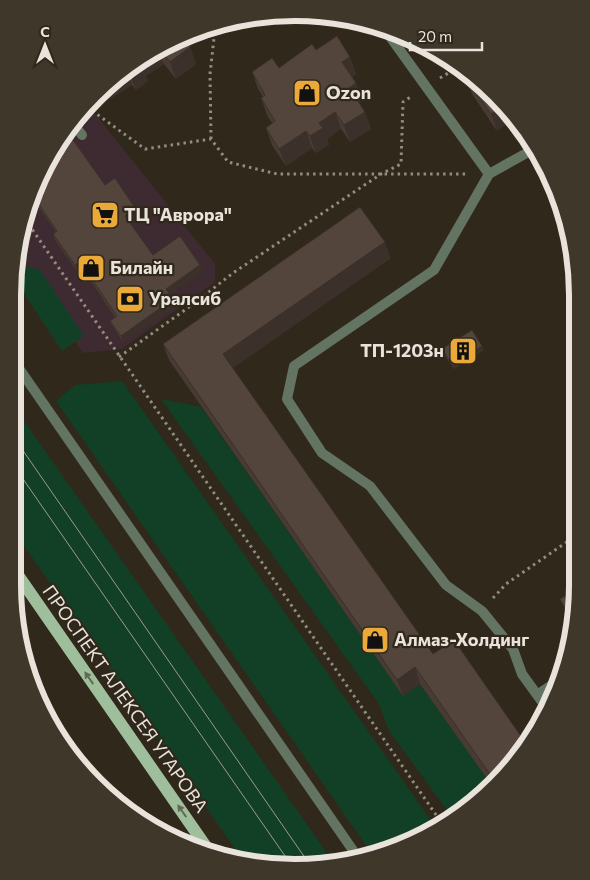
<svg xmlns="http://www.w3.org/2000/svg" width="590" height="880" viewBox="0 0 590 880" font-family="Commissioner,sans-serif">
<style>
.commercial{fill:#3e2b31}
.green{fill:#114027}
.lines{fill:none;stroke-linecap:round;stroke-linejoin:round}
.path{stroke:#938c82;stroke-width:3;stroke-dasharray:2.5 4;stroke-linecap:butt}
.lane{stroke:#647463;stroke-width:10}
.street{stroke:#647463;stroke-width:10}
.primary{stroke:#9ebe9c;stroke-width:12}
.tram{stroke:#9f998f;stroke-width:1}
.wall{fill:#483b34}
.shaded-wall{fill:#3b302a}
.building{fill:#54453c;stroke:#3b302a}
.oneway{fill:#626c55}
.labels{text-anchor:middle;stroke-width:4.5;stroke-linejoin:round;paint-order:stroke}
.poi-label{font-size:18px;font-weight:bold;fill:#e9e3db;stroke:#30281b;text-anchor:start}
.street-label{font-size:18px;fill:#e9e3db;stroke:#30281b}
.rim{fill:none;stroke:#e9e3db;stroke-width:6}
</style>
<rect width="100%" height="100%" fill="#30281b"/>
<path class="commercial" d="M88,105l127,159v18l-93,67 -39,4 -65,-94v-19l24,-70z"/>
<path class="green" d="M25,266l15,4 44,66 -22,15 -45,-68v-11z
M122,381l315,448 -1,1 -64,24 -316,-453 19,-16z
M161,399l40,8 202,289 17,-12 72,102 -40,31 -63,-86 -10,-27z
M15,408l319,455 -58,4 -34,-8 -229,-329z"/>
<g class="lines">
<path class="path" d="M440,78l15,-9
M87,107l58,42 66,-10 17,23 49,12h191
M211,139l-1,-65 5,-45
M25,219l418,606
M119,357l73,-52 41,-32 148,-99 20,-10 2,-62 9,-6
M493,598l13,-14 68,-47"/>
<path class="lane" d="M386,31l103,143 -55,96 -140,96 -7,33 35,54 48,33 76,99 36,26 31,38 9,25 26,36
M74,125l8,10
M489,174l43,-24
M537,695l21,-14"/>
<path class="street" d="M16,364l343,495"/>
<path class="primary" d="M13,568l196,283
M47,716l34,48"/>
<path class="tram" d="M15,439l295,426
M14,466l278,400"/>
</g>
<path class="wall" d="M183,37l7,10 6,17 -20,15 -12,-15 -18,12 2,5 -12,9 -4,-5 -22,14 -7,-9z
M316,50l34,7 6,17 -4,3 4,6 6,17 -3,2 6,10 6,17 -21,13 -9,-13 -14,10 2,6 -13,8 -4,-5 -26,18 -14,-21 -6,-17 6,-5 -5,-8 -6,-17 2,-1 -5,-8 -6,-17 27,-4z
M466,78l29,17 2,36 -25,-37z
M42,170l63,15 33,29 -9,7 24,34 50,17 -33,22 3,5 3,7 -53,36 -10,-15 -3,-6 5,-4 -33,-49 -5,3 -22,-31 -2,-6 3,-2 -24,-35z
M391,258l-159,110 201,286 92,88 -30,43 -3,1 -72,-102 -17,12 -234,-336 -6,-16z
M442,349l42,1 -30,19 -11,-16z
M573,592l-1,25 -2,1 -10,-19z"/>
<path class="shaded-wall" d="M190,47l6,17 -20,15 -6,-17z
M159,52l5,12 -18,12 2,5 -12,9 -7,-18z
M350,57l6,17 -8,5 -6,-17z
M128,73l4,12 -22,14 -4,-11z
M356,83l6,17 -7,5 -6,-17z
M502,107l10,14 -15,10 -6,-17z
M335,112l6,17 -14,10 2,6 -13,8 -6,-17 9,-13z
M365,112l6,17 -21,13 -6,-17z
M306,131l6,17 -26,18 -7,-17z
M135,208l3,6 -11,8 -2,-6z
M385,242l6,16 -162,113 -6,-17z
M80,262l2,6 -5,3 -2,-6z
M200,265l3,7 -34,23 -3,-6z
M173,299l3,7 -53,36 -2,-6z
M482,346l2,4 -30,19 -1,-3z
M415,667l5,17 -17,12 -6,-16z"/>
<path class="building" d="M337,36l13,21 -8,5 14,21 -7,5 16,24 -21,13 -9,-13 -16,11 4,5 -13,8 -4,-5 -27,18 -13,-21 9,-7 -14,-23 4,-3 -13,-23 20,-14 7,10 33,-24 4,6z
M183,37l7,10 -20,15 -9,-11z
M468,77l27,18 7,12 -11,7 -25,-36z
M68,133l37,52 10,-7 20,30 -10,8 28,39 27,-19 20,29 -34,24 7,10 -52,37 -11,-15 7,-5 -37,-54 -5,3 -22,-31 4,-3 -24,-36 9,-25z
M360,207l25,35 -162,112 210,300 21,-14 71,102 -29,41 -81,-116 -18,13 -234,-336z
M472,330l10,16 -29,20 -11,-17z
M573,592v21l-4,2 -9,-16z"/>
<defs><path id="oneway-solid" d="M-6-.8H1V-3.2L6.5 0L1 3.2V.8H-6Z" transform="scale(1.25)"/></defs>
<g class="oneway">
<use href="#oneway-solid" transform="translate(89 678) rotate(-125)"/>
<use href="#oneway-solid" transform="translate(182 811) rotate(-125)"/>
</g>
<defs>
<symbol id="shop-square" viewBox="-11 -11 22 22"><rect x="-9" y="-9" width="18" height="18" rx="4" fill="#eba93a" stroke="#30281b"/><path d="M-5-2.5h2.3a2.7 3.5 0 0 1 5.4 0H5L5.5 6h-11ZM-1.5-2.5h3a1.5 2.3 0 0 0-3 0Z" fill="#111"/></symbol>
<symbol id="supermarket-square" viewBox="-11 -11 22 22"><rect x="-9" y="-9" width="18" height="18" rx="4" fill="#eba93a" stroke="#30281b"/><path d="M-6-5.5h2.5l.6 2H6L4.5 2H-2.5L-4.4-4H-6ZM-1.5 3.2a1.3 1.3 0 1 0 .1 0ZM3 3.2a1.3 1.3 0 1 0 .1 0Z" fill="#111"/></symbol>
<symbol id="bank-square" viewBox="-11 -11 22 22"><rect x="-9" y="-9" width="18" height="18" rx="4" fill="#eba93a" stroke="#30281b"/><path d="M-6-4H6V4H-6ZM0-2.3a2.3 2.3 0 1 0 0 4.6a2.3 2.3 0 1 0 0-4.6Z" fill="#111"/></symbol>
<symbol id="building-square" viewBox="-11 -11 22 22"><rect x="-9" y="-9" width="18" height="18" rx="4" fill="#eba93a" stroke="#30281b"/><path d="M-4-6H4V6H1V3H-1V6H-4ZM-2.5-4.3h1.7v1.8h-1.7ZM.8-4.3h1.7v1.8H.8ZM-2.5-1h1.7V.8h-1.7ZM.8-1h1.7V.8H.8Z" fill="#111"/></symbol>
</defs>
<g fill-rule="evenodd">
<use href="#shop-square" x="291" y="77" width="32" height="32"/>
<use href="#supermarket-square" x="89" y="199" width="32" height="32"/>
<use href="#shop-square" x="75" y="252" width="32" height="32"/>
<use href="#bank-square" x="114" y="283" width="32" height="32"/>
<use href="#building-square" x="447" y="335" width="32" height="32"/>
<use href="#shop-square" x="359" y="624" width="32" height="32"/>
</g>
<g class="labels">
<g class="poi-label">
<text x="326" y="99">Ozon</text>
<text x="124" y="221">ТЦ "Аврора"</text>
<text x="110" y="274">Билайн</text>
<text x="149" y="305">Уралсиб</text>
<text x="444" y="357" text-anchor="end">ТП-1203н</text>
<text x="394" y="646">Алмаз-Холдинг</text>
</g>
<g class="street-label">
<text transform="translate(125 699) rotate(55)" y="6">ПРОСПЕКТ АЛЕКСЕЯ УГАРОВА</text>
</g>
</g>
<path d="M0 0H590V880H0ZM295 21H295A274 274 0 0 1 569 295V585A274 274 0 0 1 295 859H295A274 274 0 0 1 21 585V295A274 274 0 0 1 295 21Z" fill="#3f372a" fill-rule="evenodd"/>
<path class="rim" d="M295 21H295A274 274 0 0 1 569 295V585A274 274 0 0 1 295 859H295A274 274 0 0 1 21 585V295A274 274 0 0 1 295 21Z"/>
<g transform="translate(45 45)" stroke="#30281b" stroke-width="4" paint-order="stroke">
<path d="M0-4L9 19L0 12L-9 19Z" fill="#e9e3db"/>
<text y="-8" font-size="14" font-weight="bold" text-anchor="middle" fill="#e9e3db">С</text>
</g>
<path d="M410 42v8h72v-8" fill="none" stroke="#e9e3db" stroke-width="2.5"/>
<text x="418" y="42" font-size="15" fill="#e9e3db" stroke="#30281b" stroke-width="4" paint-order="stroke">20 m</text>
</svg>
